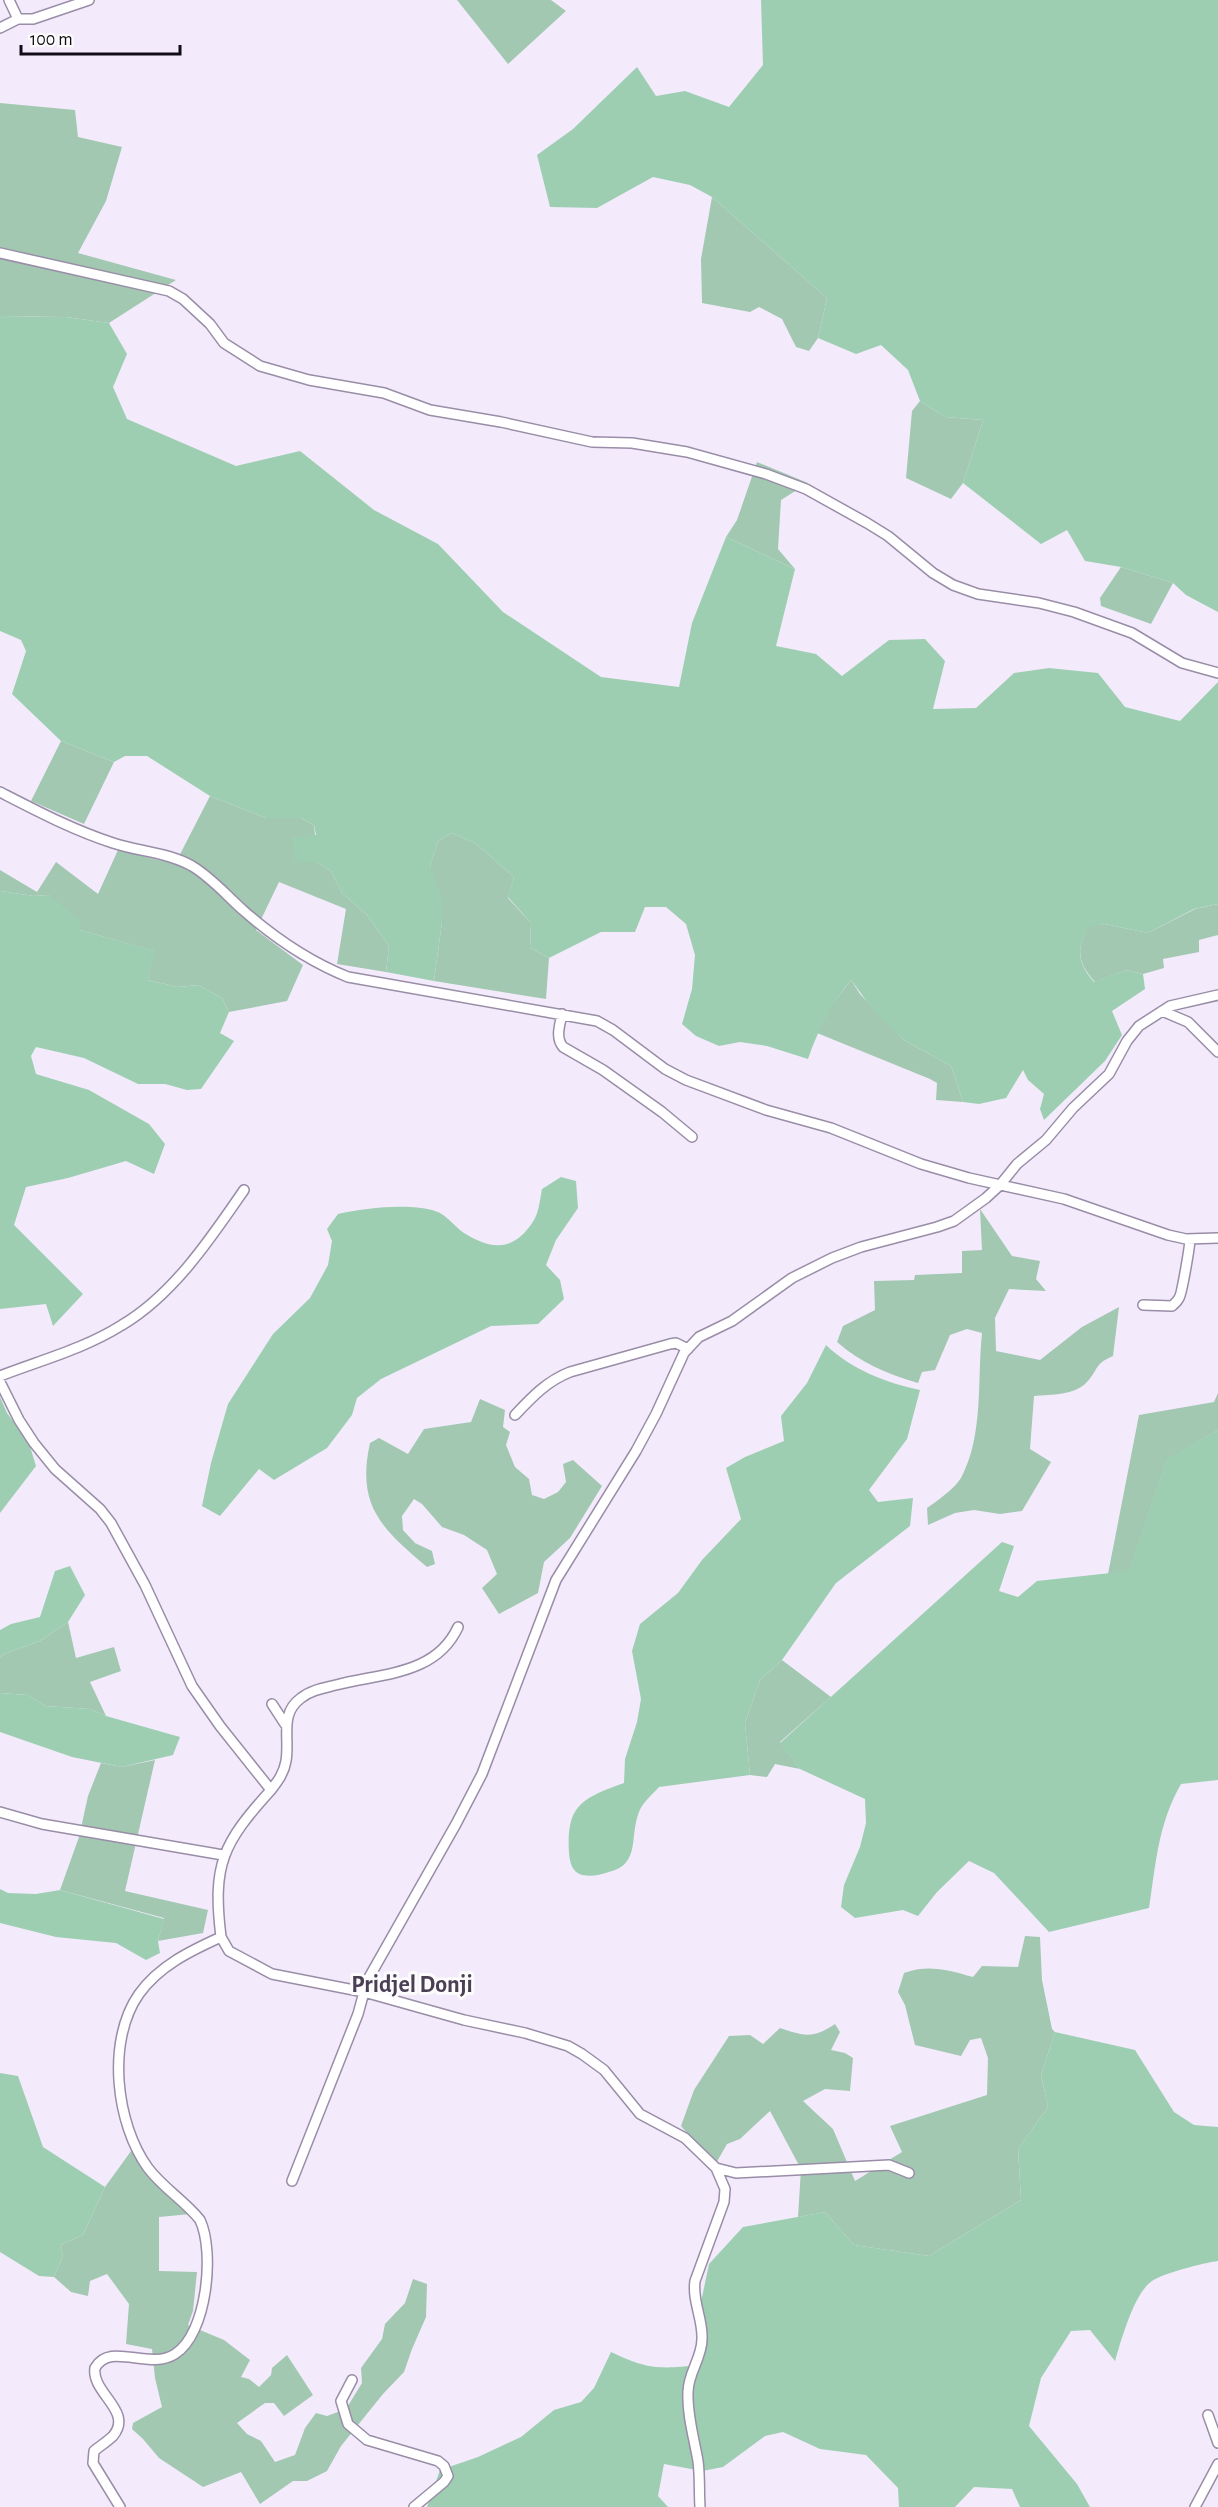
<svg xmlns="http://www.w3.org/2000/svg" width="1218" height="2507" viewBox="0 0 1218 2507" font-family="'Alegreya Sans',sans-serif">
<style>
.green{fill:#a2c8b2}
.forest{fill:#9dceb2}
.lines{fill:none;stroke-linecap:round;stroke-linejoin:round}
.street-casing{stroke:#998da7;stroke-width:12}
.street{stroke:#fff;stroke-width:9}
.labels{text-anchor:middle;stroke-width:6;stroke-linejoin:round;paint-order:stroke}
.quarter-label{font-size:24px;font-weight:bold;fill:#4a3f55;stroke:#fcfcfc}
</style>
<rect width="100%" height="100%" fill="#f3ebfc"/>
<path class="green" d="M457,0h94l15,11 -58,53z
M0,103l75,7 3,27 44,10 -16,54 -28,52 98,27 -67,43 -43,-6 -66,-1z
M712,197l115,101 -9,40 -9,13 -13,-4 -14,-28 -23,-12 -9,5 -48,-9 -1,-44z
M920,401l25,16 38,3 -20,63 -12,16 -45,-21 6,-67z
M757,462l51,21 -27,17 -3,49 17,20 -69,-32 11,-17z
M1121,567l52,16 -22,41 -50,-18 -1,-8z
M61,741l53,21 -30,62 -53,-23z
M210,796l56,22h35l13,7 4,38 13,8 11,22 25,22 22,31 -3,26 -49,-8 9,-55 -67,-27 -23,48 47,35 -16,36 -58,11 -7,-14 -24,-13 -20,2 -30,-7 6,-29 -74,-21 -32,-35 -14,1 -34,-5v-21l37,22 19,-30 42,32 20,-44 57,14z
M452,833l23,10 39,34 -6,21 23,25 -1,25 19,10 -3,41 -112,-18 8,-59 -12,-56 8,-25z
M1218,904v31l-19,5v12l-36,7 1,9 -21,6 -17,-4 -31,12c-18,-20 -19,-33 -6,-56l16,-2 43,9 47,-24z
M851,980l9,14 44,46 47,26 12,36 -27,-2 1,-17 -7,-4 -113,-46 15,-28z
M980,1209l32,47 28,5 -4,18 10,12 -37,-2 -14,29 1,33 44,9 42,-33 37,-20 -6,49c-19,8 -14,13 -26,26 -13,14 -35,12 -53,14l-4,53 21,13 -29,49 -22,3 -26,-4 -19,3 -27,12 -1,-17c11,-8 26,-18 34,-30 23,-43 16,-98 21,-145l-15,-4 -17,6 -15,35 -13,2 -4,11c-31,-9 -57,-20 -81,-41l6,-16 32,-16 -1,-29 40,-1 1,-5 47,-2v-22l20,-1z
M1218,1393v37l-51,30 -38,112 -21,2 31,-159 75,-13z
M480,1399l25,11 -2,17 7,5 -4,13 9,22 14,12 3,16 12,4 14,-7 8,-10 -3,-18 10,-4 29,26 -32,52 -26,24 -6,31 -39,21 -17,-26 15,-14 -10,-24 -23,-15 -22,-8 -20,-23 -8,-5 -12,17 1,14 12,13 17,8 3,13 -8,3c-45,-38 -71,-61 -57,-124l9,-5 29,16 16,-25 47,-7z
M68,1622l8,36 38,-11 7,24 -31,11 16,34 -16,-7 -45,-3 -17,-11 -28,-2v-35l4,-4 36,-13z
M782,1660l49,37 -51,45 20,27 -25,-5 -8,13 -17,-2 -5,-52 15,-43z
M155,1760l-30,131 83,19 -5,23 -45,8 6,-23 -104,-28 19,-53 9,-41 13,-33 21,4z
M1025,1936l15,1 2,43 10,49 3,3 -14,43 7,32 -30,42 3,51 -92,56 -75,-11 -29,-33 -27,5 3,-48 -31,-58 -30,28 -13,5 -12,21 -34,-39 13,-36 35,-54 21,-1 13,9 17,-16c24,8 33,11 55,-4l5,8 -9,18 14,3 8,5 -3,33 -25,-2 -22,12 30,28 22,52 47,-29 -12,-26 97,-31 1,-37 -7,-20 -11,2 -9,16 -46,-11 -10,-40 -7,-13 6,-19c24,-9 44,-3 69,4l9,-11 36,1z
M134,2147l57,67 -32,3v54l38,1 -4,39 -5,14 36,15 26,20 -9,17 8,2 10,8 12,-12 1,-7 15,-13 26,40 -29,21 -10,-13h-9l-28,20 10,11 14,7 14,21 20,-7 10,-27 11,-15 11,3 19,-7 16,-26 -1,-15 21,-29 3,-15 20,-21 8,-24 14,5 -1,33 -14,32 -8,23 -21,22 -42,52 -14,25 -20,10h-14l-33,23 -19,-32 -38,15 -44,-29 -16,-19 -11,-10 1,-6 29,-16 -7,-29 -3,-29 -26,-5 3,-40 -22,-30 -17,7 -2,15 -17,-4 -17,-15 9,-21 -3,-11 23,-10 22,-48z"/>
<path class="forest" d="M761,0h457v612l-32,-17 -13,-12 -52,-16 -36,-6 -18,-31 -26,14 -78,-61 20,-63 -38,-3 -25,-16 -12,-31 -27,-25 -25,9 -38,-16 9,-40 -115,-101 -22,-12 -37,-8 -56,31 -47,-1 -13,-52 36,-26 64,-62 19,29 29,-5 44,16 34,-42z
M0,316l66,1 43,6 18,31 -14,33 14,32 109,47 64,-15 74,59 64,34 65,68 98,65 78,10 13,-64 34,-86 69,32 -19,77 40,8 26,22 47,-36 36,-1 20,22 -12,48 43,-1 38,-35 35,-5 49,5 27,34 55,14 38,-39v222l-24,5 -46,24 -43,-9 -16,3c-13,22 -12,35 5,55l32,-12 17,4 2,15 -33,22 10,24 -17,26 -61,59 -4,-11 4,-15 -16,-14 -5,-10 -17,28 -27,6 -16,-2 -12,-36 -47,-26 -30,-29 -23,-31c-20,24 -33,50 -43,79l-41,-13 -27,-4 -21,4 -23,-10 -14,-12 10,-35 3,-34 -9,-31 -20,-17h-21l-10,25h-34l-52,26 -19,-10 1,-25 -23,-26 6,-20 -39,-34 -23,-10 -14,8 -8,25 11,28 1,28 -8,59 -48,-9 3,-26 -22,-31 -25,-22 -11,-22 -13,-8 -23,-2 -3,-23 24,-3 -2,-10 -13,-7h-35l-56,-22 -63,-40h-22l-11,6 -53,-21 -49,-47 14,-43 -5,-11 -21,-9z
M0,891l34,5 14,-1 32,25v10l75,21 -7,29 30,7 20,-2 24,13 7,14 -9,21 14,8 -33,48 -14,1 -22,-6h-27l-54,-26 -48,-11 -5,9 5,18 53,16 60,34 16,20 -11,30 -28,-13 -58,17 -42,9 -12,38 69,69 -30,32 -7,-22 -46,5z
M561,1177l15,4 2,27 -22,32 -10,25 14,15 4,19 -26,25 -47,2 -110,53 -24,19 -5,17 -25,33 -53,32 -15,-11 -39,47 -18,-10 9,-43 17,-59 45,-70 37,-36 18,-33 4,-24 -5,-12 11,-15c27,-6 71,-11 97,-3 11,3 20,16 29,22 29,18 51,18 70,-13 5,-8 6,-21 8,-31z
M826,1345c25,24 60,38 94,45l-13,49 -38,51 9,12 35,-4 -3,28 -74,57 -54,77 -22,20 -15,43 5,52 -91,12c-6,7 -17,16 -20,25 -10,25 2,52 -30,60 -10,3 -17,5 -27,3 -10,-3 -12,-12 -13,-22 -3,-48 13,-55 55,-70l1,-24 12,-37 4,-23 -9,-48 8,-27 38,-31 24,-33 39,-41 -15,-51 19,-11 39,-16 -3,-25 26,-33z
M0,1397l7,16 22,30 7,23 -36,47z
M1218,1430v350l-37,4c-23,40 -25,79 -32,124l-100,24 -55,-59 -25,-12 -32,31 -19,24 -15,-6 -48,8 -14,-11 3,-22 16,-38 6,-24 -1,-24 -65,-30 -20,-26 222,-201 12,4 -15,45 19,6 19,-16 92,-10 38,-112z
M70,1566l15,29 -17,27 -28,19 -36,13 -4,4v-28l11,-6 29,-7 15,-46z
M0,1693l28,2 17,11 45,3 16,7 74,21 -7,18 -51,12 -50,-10 -72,-25z
M0,1889l8,4 28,1 24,-4 104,29 -6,22 2,12 -14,7 -30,-17 -60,-6 -56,-14z
M1055,2032l80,18 39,62 20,13 24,2v134c-15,2 -54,12 -66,20 -18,12 -31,60 -37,80l-25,-31 -19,1 -30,47 -12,48 48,58 13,23h-70l-8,-18 -38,-2 -19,20h-56l-1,-19 -32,-33 -46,-6 -37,-17 -18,4 -42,31 -21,4 -38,-7 -6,32 10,11h-241l13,-37 38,-13 43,-20 33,-27 27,-8 13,-14 17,-36c37,18 50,17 89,13l-4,-39 13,-62 34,-37 82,-15 29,33 75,11 92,-56 -3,-51 30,-42 -7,-32z
M0,2073l18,3 25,71 62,40 -22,48 -23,10 3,11 -9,21 -15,-1 -39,-24z"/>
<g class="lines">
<defs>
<path id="street" d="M9,0l9,19
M0,28l18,-9h15l56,-19
M0,253l169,38 14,8 27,25 14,19 36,23 49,14 75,13 46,17 71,12 91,20 40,1 55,9 79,22 40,15 61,34 21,13 45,37 20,12 25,9 61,9 35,9 58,21 50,30 36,10
M0,792c37,19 73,38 113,51 27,9 54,9 79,23 20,12 34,29 52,45 32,28 64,50 104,66l249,44 16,9 52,39 21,11 80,30 65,18 90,36 48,14 95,21 104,36 18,4 32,-1
M1162,1011l26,11 30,30
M562,1014c-2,11 -7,23 1,33l40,23 59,42 30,25
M1143,1305l29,1c3,-3 5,-4 7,-8 3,-4 11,-53 11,-59
M0,1376c41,-16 84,-27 122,-51 51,-30 89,-87 122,-135
M0,1382l19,38 15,23 21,26 45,40 11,14 34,62 47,101 28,40 51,64c-48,53 -59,74 -50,147 -31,14 -62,29 -82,57 -33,47 -23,130 9,174 15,20 37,33 52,52 15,32 7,114 -25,134 -26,17 -65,-13 -80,14 -4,25 39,43 18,68 -5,5 -13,10 -19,15l-1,12 27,44
M515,1415c17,-18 32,-34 55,-43l100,-28 6,-1 12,6
M272,1704l13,20
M271,1790c7,-9 13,-17 15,-29 4,-23 -7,-47 15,-63 10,-8 23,-10 35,-13 46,-12 100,-10 122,-58
M0,1812l42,12 181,31
M221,1937l8,14 43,23 92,18 100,28 61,13 43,13 14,8 22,16 36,44 45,24 31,30 9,21 -1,13 -29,79c-3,20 8,38 7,58 0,19 -14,34 -14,53 -1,23 6,46 10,69 2,15 1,31 2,46
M716,2168l20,5 153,-8 20,8
M292,2181l66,-167 9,-33 89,-157 26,-50 74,-194 80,-129 20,-37 28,-61 15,-16 33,-16 60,-43 40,-20 29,-11 76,-20 17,-6 32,-23 14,-13 17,-21 29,-24 27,-32 36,-34 18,-33 12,-15 31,-20 48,-11
M352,2380l-11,21 7,23 19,16 71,21 6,5 4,10 -4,6 -30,25
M1208,2415l10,28
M1195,2507l23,-43"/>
</defs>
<use href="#street" class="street-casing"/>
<use href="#street" class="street"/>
</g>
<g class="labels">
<g class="quarter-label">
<text x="412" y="1992">Pridjel Donji</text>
</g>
</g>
<path d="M21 45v9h159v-9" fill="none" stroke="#110d16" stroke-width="3"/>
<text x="30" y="45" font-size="18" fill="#110d16" stroke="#fcfcfc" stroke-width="4.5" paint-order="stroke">100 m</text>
</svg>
